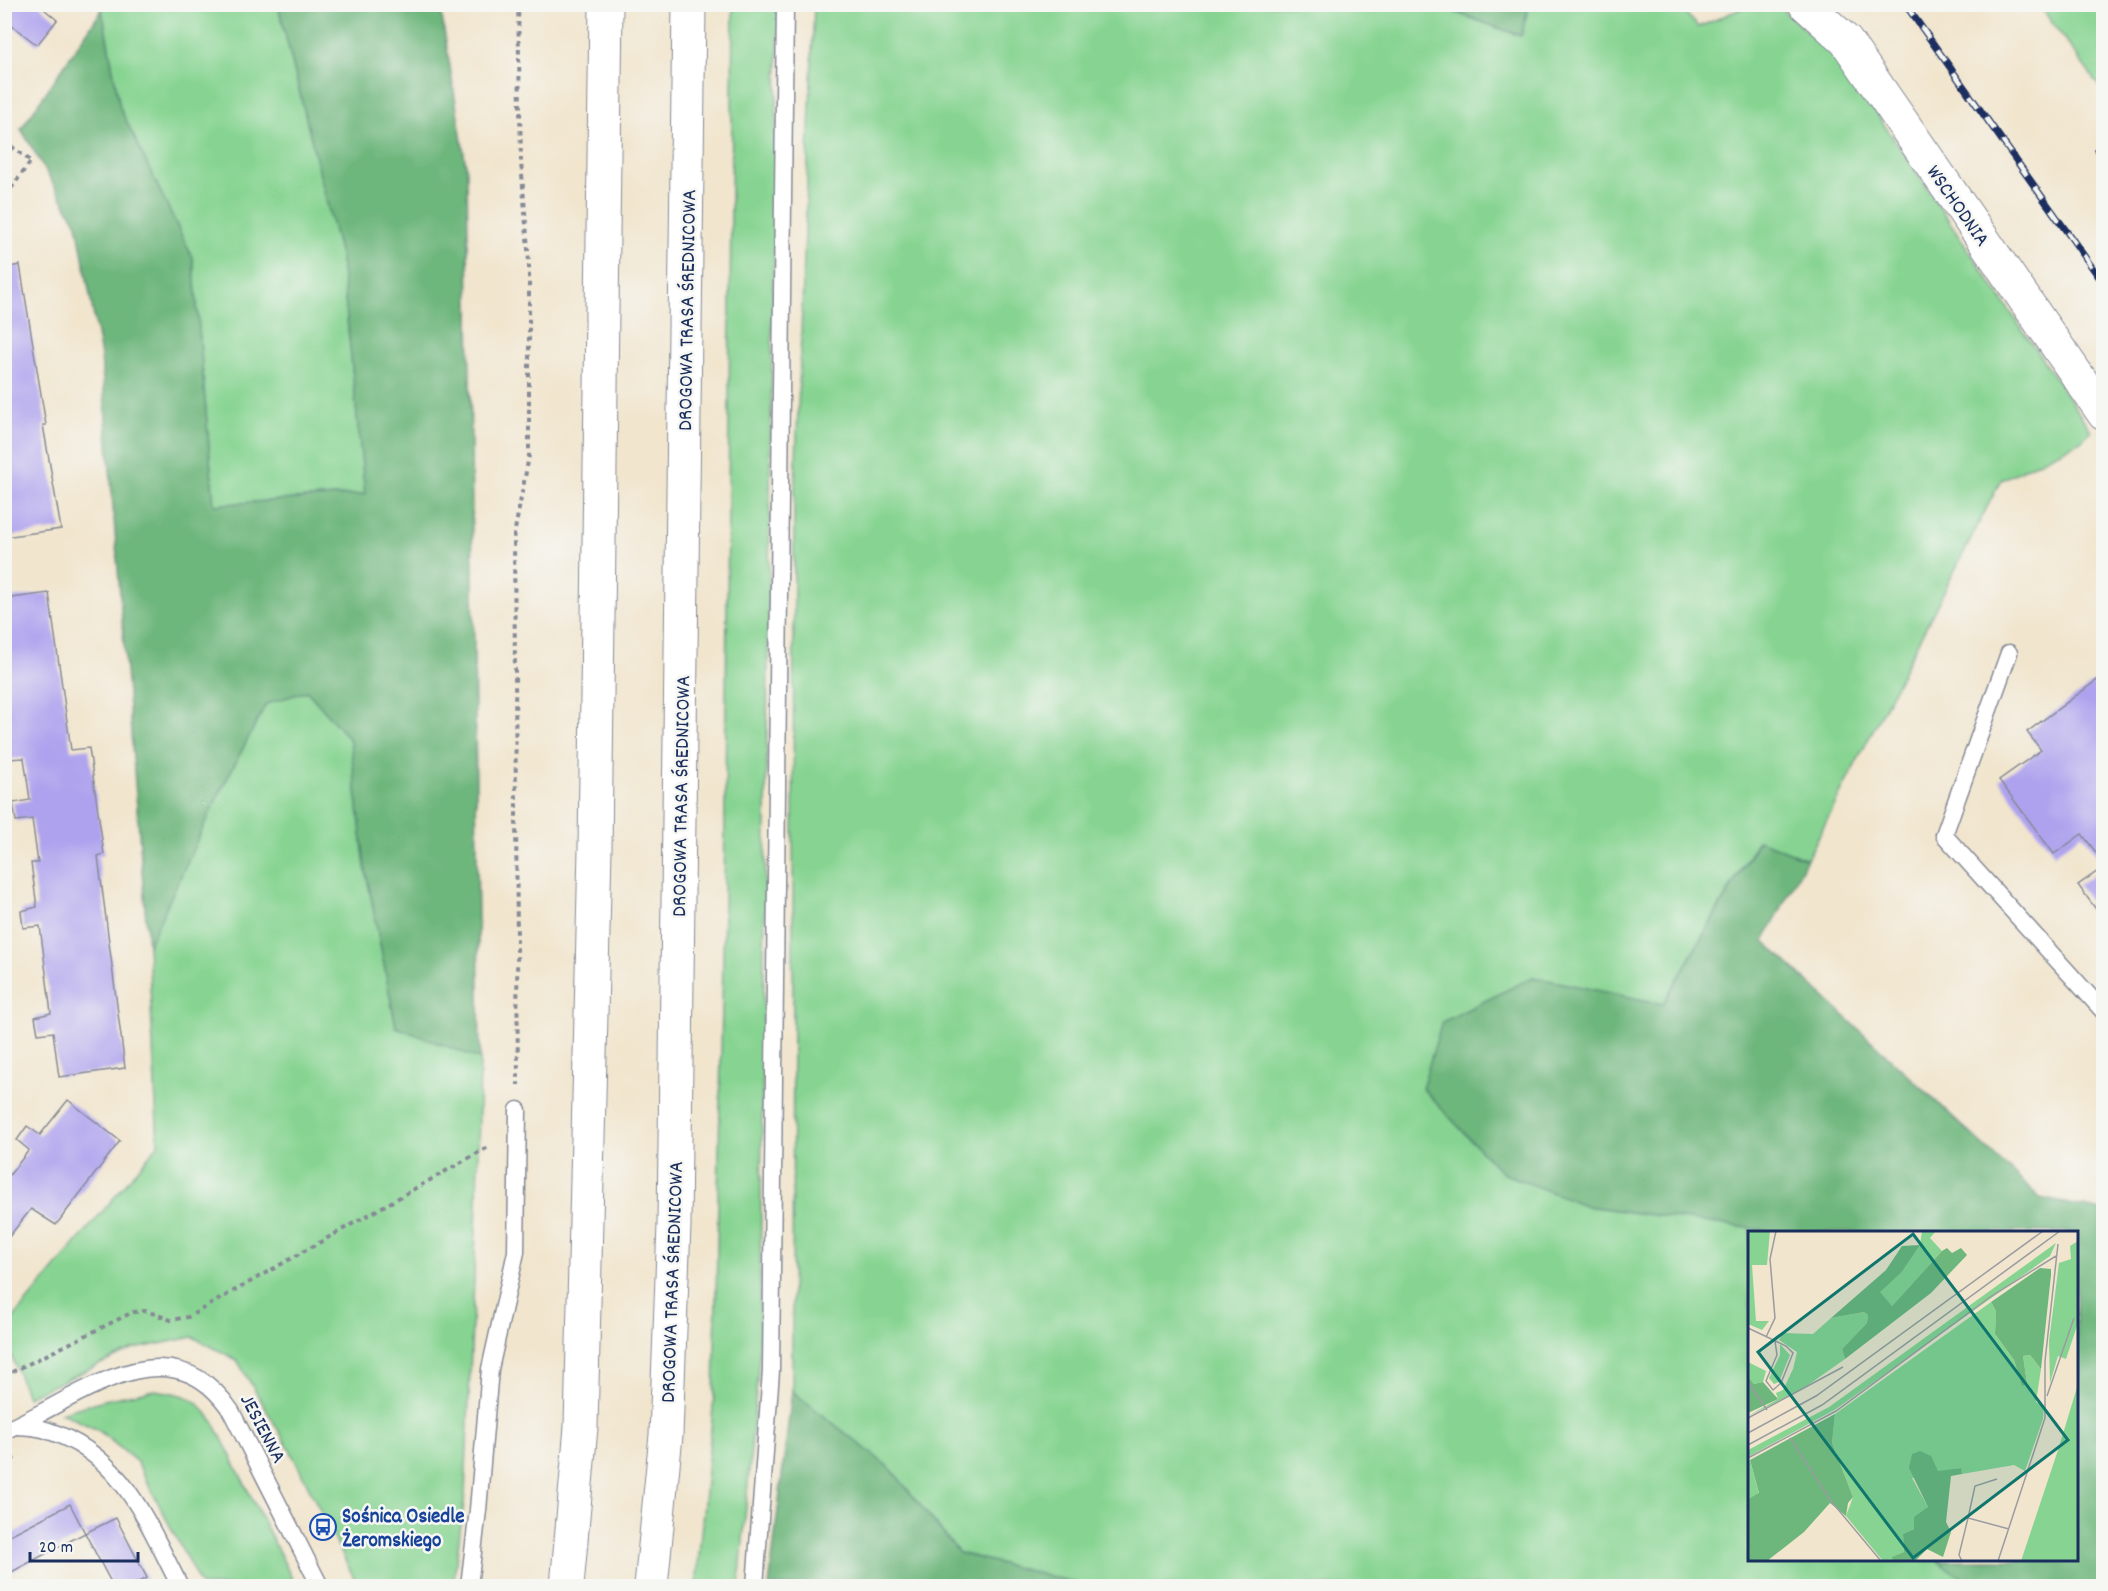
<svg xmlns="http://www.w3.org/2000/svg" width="2108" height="1591" viewBox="0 0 2108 1591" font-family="Dekko,sans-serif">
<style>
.green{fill:#87d492;stroke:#518278;stroke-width:1.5}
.forest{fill:#6db67c;stroke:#44726d;stroke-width:1.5}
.building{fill:#aea2ee}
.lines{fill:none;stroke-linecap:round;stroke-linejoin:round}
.service-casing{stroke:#868a96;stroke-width:19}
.minor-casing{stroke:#868a96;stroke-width:35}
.primary-casing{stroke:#868a96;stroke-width:35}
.path{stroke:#868a96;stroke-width:4;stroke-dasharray:4.5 4.5;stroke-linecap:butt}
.service{stroke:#fff;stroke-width:16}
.minor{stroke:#fff;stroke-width:33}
.primary{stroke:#fff;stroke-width:33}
.rail-casing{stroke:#1b2f5e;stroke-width:7}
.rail{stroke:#f6f6f2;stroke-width:4.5;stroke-dasharray:14;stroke-linecap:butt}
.labels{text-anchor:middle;stroke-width:5;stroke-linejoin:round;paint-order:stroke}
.street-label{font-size:21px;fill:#1b2f5e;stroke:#f6f6f2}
.transit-label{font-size:21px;font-weight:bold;fill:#164399;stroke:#f6f6f2;text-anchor:start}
.inset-road{fill:none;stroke:#9b9ca1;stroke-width:1.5}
.view{fill:#0f766e;fill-opacity:0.15;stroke:#0f766e;stroke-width:3}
.inset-edge{fill:none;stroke:#1b2f5e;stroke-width:3}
</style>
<rect width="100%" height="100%" fill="#f6f6f2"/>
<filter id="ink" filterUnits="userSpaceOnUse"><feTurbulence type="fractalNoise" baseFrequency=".0167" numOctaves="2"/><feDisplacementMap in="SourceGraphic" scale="12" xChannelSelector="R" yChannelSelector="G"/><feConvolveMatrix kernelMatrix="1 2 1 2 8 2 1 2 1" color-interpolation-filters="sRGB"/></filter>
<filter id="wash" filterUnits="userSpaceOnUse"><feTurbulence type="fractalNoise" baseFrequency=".008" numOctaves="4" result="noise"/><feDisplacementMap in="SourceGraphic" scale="24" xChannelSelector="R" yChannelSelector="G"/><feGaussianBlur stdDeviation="1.35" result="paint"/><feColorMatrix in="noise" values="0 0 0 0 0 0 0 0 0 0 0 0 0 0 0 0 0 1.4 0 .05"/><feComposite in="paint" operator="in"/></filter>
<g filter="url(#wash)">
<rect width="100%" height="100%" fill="#f1e5cd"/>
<path class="green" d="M99,5h179l63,254 24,235 -151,11 -21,-246 -73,-151 -18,-98z
M733,5h46l-7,339 -13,1014 -20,228h-43l18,-189 10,-489z
M814,5h621l86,31 8,-31h148l22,22 50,-22h28l64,56 250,370 -10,10 -80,39 -194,379 -49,-19 -95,164 -130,-27 54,229 190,26h-27v328h187l37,26h-886l-129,-33 -68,-84 -99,-78 2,-880z
M2039,5h64v88l-1,-3z
M307,691l43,49 15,126 31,161 84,32 -3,145 -12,290 -12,92h-95l-69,-138 -52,-88 -44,-23 -59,12 -107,48 -22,-59v-10l153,-183 -10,-199 68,-146 50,-96z
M154,1390c29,4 41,5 59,31l83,165h-95l-64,-124 -39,-32 -37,-17 43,-13z"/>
<path class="forest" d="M278,5h162l27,167 13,887 -84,-32 -31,-161 -15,-126 -43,-49 -41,13 -50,96 -68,146 -47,-590 -24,-132 -56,-95 81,-119 18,98 73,151 21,246 151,-11 -24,-235z
M1435,5h94l-8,31z
M1759,840l48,19 -43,82 276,257 63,13v375h-129l-37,-26h139v-328h-299l-190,-26 -85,-33 -80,-85 20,-66 91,-45 130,27z
M792,1391l99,78 68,84 129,33h-319z"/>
<g id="blocks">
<path class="building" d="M4,4h34l19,16 -20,25 -33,-26z
M20,265l26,160h-3l18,104 -57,8v-269z
M49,593l22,157 18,-2 15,106 -6,2 27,212 -66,9 -6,-45 -15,2 -3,-17 16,-4 -11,-87 -17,2 -2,-17 16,-4 -6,-44h7l-6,-44 -16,2 -3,-18 17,-3 -6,-42 -16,1 -4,-26v-134z
M2104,675v188l-22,-29 -28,20 -55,-74 42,-30 -14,-18z
M2104,867v53l-26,-35z
M68,1100l52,41 -64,84 -25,-16 -27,34v-61l25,-32 -12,-10 10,-14 13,9z
M70,1504l15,29 -81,43v-38z
M116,1518l31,60 -17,8h-17l-28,-53z"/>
</g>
</g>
<g filter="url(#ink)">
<use href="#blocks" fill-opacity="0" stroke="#868a96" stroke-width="1.5"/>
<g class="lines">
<defs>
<path id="service" d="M2009,653l-65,182 160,177
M18,1426c9,1 19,1 28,4 77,24 100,91 134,156
M4,1431c73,-31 165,-113 227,-20l89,175
M469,1586l9,-76 12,-141 26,-117 2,-142
M755,1586l16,-215 14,-1367"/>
<path id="minor" d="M1805,4l41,37 258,373"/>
<path id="primary" d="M567,1586l14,-159 14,-578 11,-845
M651,1586l15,-151 8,-210 15,-1221"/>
</defs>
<use href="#service" class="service-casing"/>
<use href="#minor" class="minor-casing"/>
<use href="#primary" class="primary-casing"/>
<path class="path" d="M518,4l3,158 8,100v194l-15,79 4,550
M4,141l27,20 -27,37
M4,1376l129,-64 13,-1 25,9 17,-3 302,-171
M4,1463l11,-5"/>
<use href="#service" class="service"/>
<use href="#minor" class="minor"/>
<use href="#primary" class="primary"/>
<defs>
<path id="rail" d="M1905,4l199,280
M2098,150l6,8"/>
</defs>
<use href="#rail" class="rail-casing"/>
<use href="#rail" class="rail"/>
</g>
</g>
<defs>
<symbol id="bus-ring" viewBox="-11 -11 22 22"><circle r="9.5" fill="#f6f6f2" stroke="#1a4fb4" stroke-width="1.5"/><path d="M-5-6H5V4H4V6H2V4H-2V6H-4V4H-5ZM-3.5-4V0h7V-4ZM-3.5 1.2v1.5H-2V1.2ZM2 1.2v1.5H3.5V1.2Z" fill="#1a4fb4"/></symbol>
</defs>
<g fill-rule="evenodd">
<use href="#bus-ring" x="308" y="1512" width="30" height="30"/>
</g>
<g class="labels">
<g class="street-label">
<text transform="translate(1959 205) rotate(55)" y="7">WSCHODNIA</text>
<text transform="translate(686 310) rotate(-89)" y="7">DROGOWA TRASA ŚREDNICOWA</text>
<text transform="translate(680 796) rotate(-89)" y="7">DROGOWA TRASA ŚREDNICOWA</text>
<text transform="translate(671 1282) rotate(-88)" y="7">DROGOWA TRASA ŚREDNICOWA</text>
<text transform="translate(264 1428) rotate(62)" y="7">JESIENNA</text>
</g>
<g class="transit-label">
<text x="342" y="1522">Sośnica Osiedle<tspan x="342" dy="24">Żeromskiego</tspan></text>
</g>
</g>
<g transform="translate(1748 1231)">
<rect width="330" height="330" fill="#f1e5cd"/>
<path d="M0,0h22l-3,34h-15l4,56h13l-7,9 -14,-6zM174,0h14l-6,7 12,13 -50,55 -13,-14 23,-20 18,-27zM330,10v82l-12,36 -8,-3 -8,27 -1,-42 10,-78 12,-4 -1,-13zM308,12l-6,13 -214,153 -88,48v-7l81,-43zM243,71l5,9 -1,23 19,26 8,25 5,-2 -4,-27 7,-1 11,14 -5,33 8,5 -1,12 -18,52 -11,-6 -52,9 -2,-6 -48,10 16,29 -14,22 -11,5 1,18 -11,5v4h-10l-37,-45 7,-19 -21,-54 3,-29zM116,81l4,3 -1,8 -25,26 3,10 -44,31 -53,26 30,-17 -2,-6 7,-3 10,-21 4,-17 -18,-12 4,-7 30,1 18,-16zM32,113l10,11 -11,27 -5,2 -5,-6 11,-23zM0,131l18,9 -3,11 -9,2 -6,-7zM330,153v177h-57l38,-114zM2,229l9,34 -11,5v-38z" fill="#87d492"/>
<path d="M172,14l-18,27 -22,20 12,14 50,-55 5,-3 5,5 9,-5 6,7 -36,38 -86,66 -3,-10 25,-26 1,-8 -4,-3 -33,6 55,-48 16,-24zM292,37l11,1v6l-10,94 -11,-14 -7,1 4,27 -5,3 -8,-26 -19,-26 1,-23 -5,-9zM0,146l6,7 9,-2 15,17 -30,14zM87,183l-3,29 21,54 -5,6 -2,13 -16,-13 -26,29 -37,29h-19v-62l11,-6 -9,-33zM172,220l11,5 7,15 23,-3 1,6 -11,2 -5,46 5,10 -8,25 -16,-8 -12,12h-22l-1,-4 12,-5 -1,-18 11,-5v-12l14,-10 -19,-39 3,-14z" fill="#6db67c"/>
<path class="inset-road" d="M0,97l38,18 7,7 -12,30 -8,7 -7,-9 11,-26 -2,-14M18,106l9,-19 -5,-59 6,-28M0,151l19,28M299,165l27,-78M0,187l95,-51M0,202l68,-37 227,-165M42,207l41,63 50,60M0,214l74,-40 238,-174M0,227l88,-47 154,-114 66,-41M249,248l-22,7 -7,32 41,11M214,330l-3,-6 9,-37M250,330l47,-143v-57l13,-117"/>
<path class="view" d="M165,3l155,206 -155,118 -155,-206z"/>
<rect width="330" height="330" class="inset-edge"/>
</g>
<rect width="2108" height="1591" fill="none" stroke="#f6f6f2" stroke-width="24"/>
<path d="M30 1552v9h108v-9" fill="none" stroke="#1b2f5e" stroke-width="3"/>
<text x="39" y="1552" font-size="18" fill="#1b2f5e" stroke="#f6f6f2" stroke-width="4.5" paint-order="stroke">20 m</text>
</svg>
